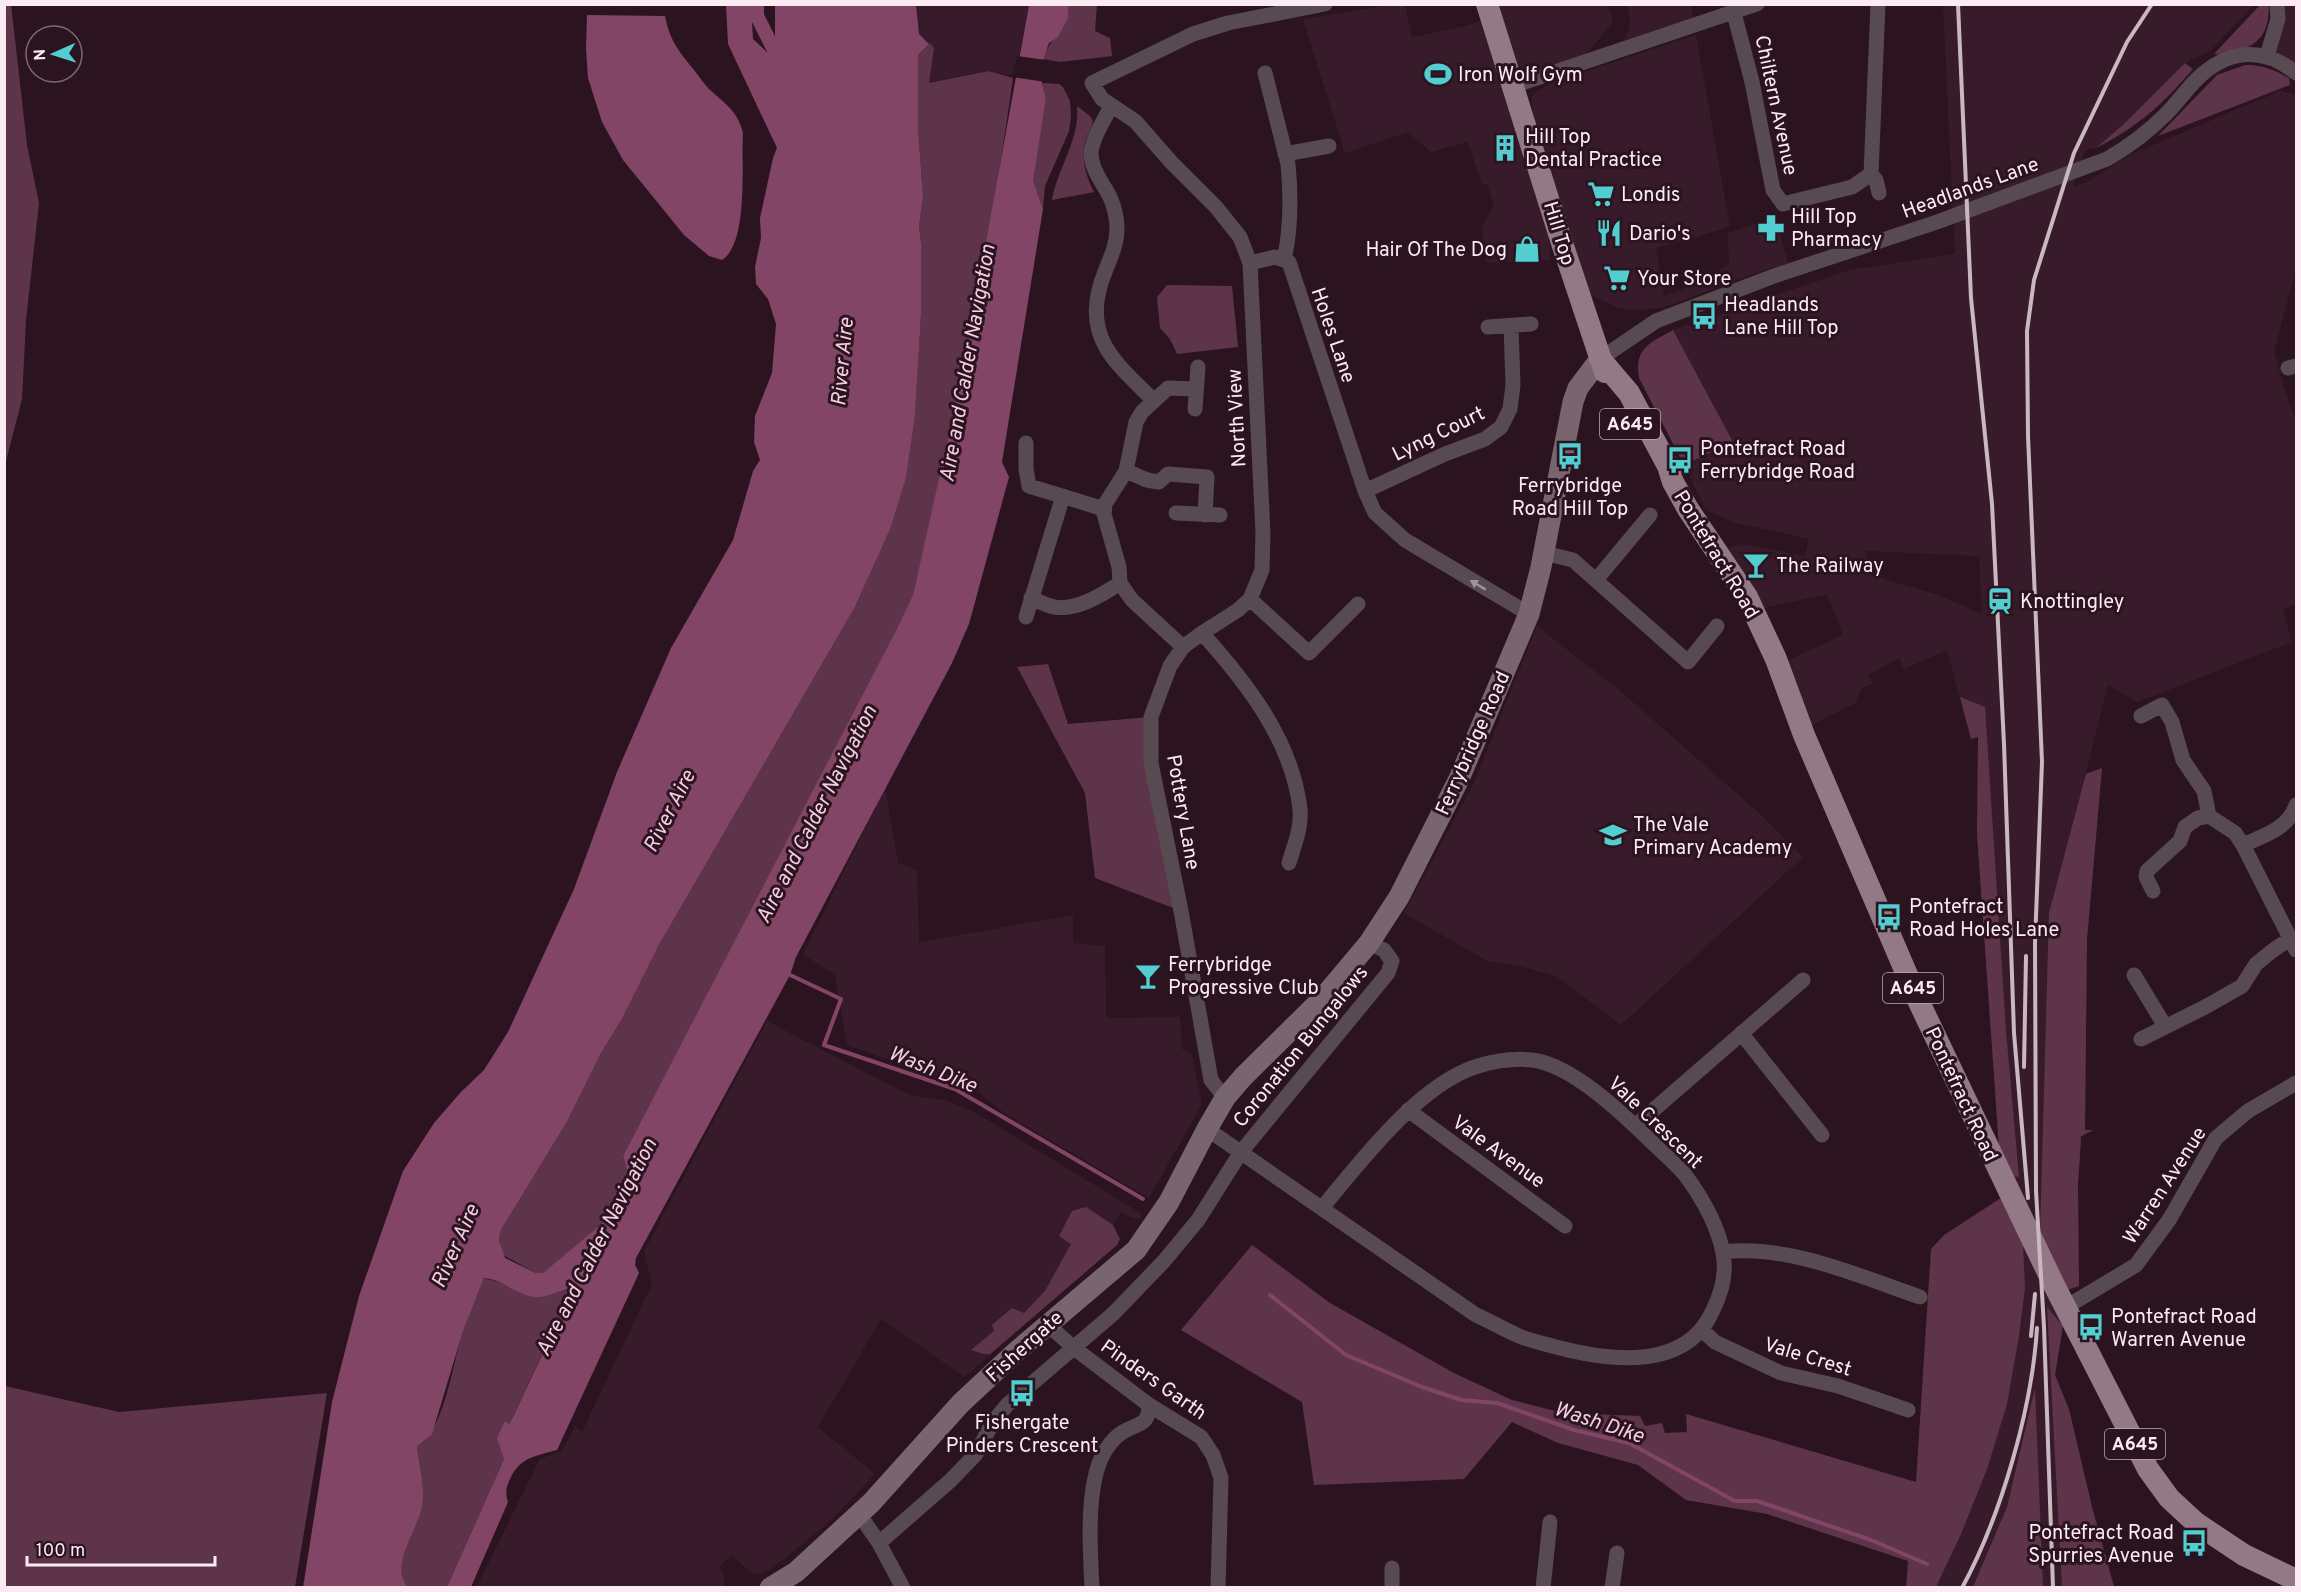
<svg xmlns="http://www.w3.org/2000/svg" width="2301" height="1592" viewBox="0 0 2301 1592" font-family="Overpass,sans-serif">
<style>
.built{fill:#381b2a;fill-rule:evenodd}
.green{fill:#5e344a}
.water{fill:#824566}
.pier{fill:#2b1420}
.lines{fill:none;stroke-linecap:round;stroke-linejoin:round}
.stream{stroke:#824566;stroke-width:4}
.canal{stroke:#824566;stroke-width:14}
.minor{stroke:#574b51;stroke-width:15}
.secondary{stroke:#78656e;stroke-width:21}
.primary{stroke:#927985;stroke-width:22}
.rail{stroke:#cab8c1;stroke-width:4}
.oneway{fill:#a1939a}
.labels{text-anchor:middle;stroke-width:6;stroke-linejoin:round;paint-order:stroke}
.shield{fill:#2b1420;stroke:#bdaab4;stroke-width:1.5}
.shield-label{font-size:18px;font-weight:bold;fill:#fcebf3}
.poi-label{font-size:20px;fill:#fcebf3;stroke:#2b1420;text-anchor:start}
.street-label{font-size:20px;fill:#fcebf3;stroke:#2b1420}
.water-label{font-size:21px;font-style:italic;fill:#f4cee0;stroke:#2b1420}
</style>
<rect width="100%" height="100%" fill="#2b1420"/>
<path class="built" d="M916,5h113l-14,71 -26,-5 -61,12 1,-39 -10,-10z
M1390,5h15l7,32 54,-11 15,-5 67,215 3,24 -65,3 -4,-37 12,-21 -7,-21 -5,1 -14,-43 -37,10 -23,-20 -63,21 -42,-134z
M1497,5h111l5,17 -28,34 -54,16 -6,-1 -9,-6z
M1627,5h64l2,13 -69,22 5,-10 1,-11z
M1943,5h311l-43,45 -26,13 -60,60 -29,25 -11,2 -12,37 14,-5 43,-27 150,-64 16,4v173l-22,84 16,55 6,10v187l-13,6 9,32 -155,60 -29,-17 -22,88 16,-5 -15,171 -2,191h8l-13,7 1,3 -3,44 1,102 -12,4 -68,-143 -22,-313 1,-97 -7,2 -24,-89 -43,19 -5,-11 -31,17 5,8 -11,5 -7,15 -45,23 -26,-64 59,-27 -16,-41 -67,15 -37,-60 19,-5 63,12 4,-17 -76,-17 -27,-12 -22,-45 49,-23 -60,-112 177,-60 105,-16zM1866,551l113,5 3,58 -44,-19 -71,-21z
M2277,5h19v59l-27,-15z
M1696,35l34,192 -74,21 8,48 34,-13 31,-19 -1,-31 47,-16 13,46 -35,11 -91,34 -26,2 -17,-2 -30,-14 -56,-181 -1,-16 4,-5 15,-9z
M1537,626l82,64 140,123 44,44 -182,168 -65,-49 -33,-9 -36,-6 -83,-48 69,-128z
M885,788l13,75 19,7 2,72 154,-27v28l32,3 1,72 74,-1 2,32 10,6 10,49 -53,94 -145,-85 -25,-21 -132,-47 -12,-70 -32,-21z
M767,1021l140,73 12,3 27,3 32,14 164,100 -1,4h-9l-11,-6 -8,13 7,14 -3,6 -152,132 -84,-58 -63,108 57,47 -49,51 -57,46 -9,3 -8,-1 -21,-18 -11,12 5,13 -1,7 -248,1 64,-129 22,-8 13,-25 7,6 70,-148 -8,-33z
M2001,1198l62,128 -8,49 14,34 23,98 23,80 -209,1z"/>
<path class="green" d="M11,4l16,141 12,58 -13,117 -4,79 -17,66 -1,-460z
M1069,5h28l-2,26 15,7 2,18 -52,6 -17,-3c5,-20 27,-31 26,-54z
M2260,5h9c0,27 -9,41 -36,47 -7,2 -12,3 -19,2z
M930,43l4,5 -5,35 60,-12 24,7c-24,174 -60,346 -100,517l-13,33 -277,528 7,25 -19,35 -60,51 -8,6h-7l-33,-18 -4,-15 2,-10 66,-108 32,-65 23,-38 37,-74 196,-338 21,-47 30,-82 9,-65 6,-99v-71l-2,-17 4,-29 -5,-70v-72z
M2185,63l8,6c-31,36 -54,57 -97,79l29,-25z
M2245,65c15,-1 30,5 44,13l1,7 -132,51 59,-61z
M1042,83l17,1 4,3 7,14 1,17 -2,13 -24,55 -2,23 -11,-28 14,-83z
M1077,106l13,10 3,5c-1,7 -5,12 -7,18 -6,19 0,37 8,53l-42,8c6,-33 28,-60 25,-94z
M1167,285l65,1 6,61 -61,7 -7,-15 -10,-11 -3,-31z
M1673,330l60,112 -49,23 -45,-87c-5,-30 11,-35 34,-48z
M1048,664l20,60 83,-7 30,194 -86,-33 -10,-85 -68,-126z
M1960,697l25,10 21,324 13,146 -5,-1 -15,-29 -22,-313 1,-97 -7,2z
M2102,768l-15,171 -2,191h8l-13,7 1,3 -3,44 1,102 -12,4 -27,-57 9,-320 37,-139z
M2001,1198l22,46 2,44 -6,48 -12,68 -20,65 -26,65 -25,53h-30l2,-26 -141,-47 -81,-14 -48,-35 -80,-22 -46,-21 -48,57 -150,6 -12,-83 -121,-72 71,-85 78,58 124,70 58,27 51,13 77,3 5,10 17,-3 3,10 22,-1 -1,-18 230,68 15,-233 13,-14z
M1086,1207l27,18 7,14 -3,6 -127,109h-6l-13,-4 23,-19 -2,-6 20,-17 12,5 21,-22 26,-47 -12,-8 13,-25z
M484,1278l61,18 22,-7 4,3 -62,133 -4,-4 -1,38 -57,128h-39c-22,-23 15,-62 15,-89 1,-16 -4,-35 -6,-51 28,-17 36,-86 46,-116 6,-18 14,-35 21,-53z
M2047,1307l16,19 -8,49 14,34 23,98 22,80h-52z
M5,1386l114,26 208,-19 -32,194h-290z
M2035,1388l8,199h-70l34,-80z"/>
<path class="water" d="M726,5h25l2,34 15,14 7,-1v-47h141l3,29 10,10 -11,11v72l5,70 -4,29 2,17v72l-6,101 -9,62 -16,51 -35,78 -196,338 -37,74 -22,36 -33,67 -66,108 -2,10 6,18 31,15h7l68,-57 19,-35 -7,-25 276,-531 14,-30 48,-215 68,-375h40l-1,13 -10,19 -9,6 -5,14 -2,26 4,15 -13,83 10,28 -41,253 7,15 -40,147 -17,39 -156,294 -6,18 -154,283 -1,7 4,8 -82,177c-21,6 -37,7 -47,29 -4,9 -5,13 -2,23l-37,85h-24l57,-128 -7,-21 8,-17 4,3 3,-5 59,-126 -4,-4c-11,3 -21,9 -33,8 -18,-3 -31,-17 -50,-19l-21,53 -31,103 -15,13c2,16 7,35 6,52 0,26 -36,65 -15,88l-105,1 29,-186 27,-106 44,-125 31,-48 27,-31 23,-22 24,-38 66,-143 43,-117 54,-124 62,-108 20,-69 7,-11 -6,-18 1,-26 17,-43 4,-49 -8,-25 -12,-15 -1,-17 6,-29 -1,-20 13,-60 4,-10 -49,-104z
M587,15l78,1c5,25 13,34 29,54 5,6 9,13 15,19 15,14 29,22 34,44 -2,30 6,110 -21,127l-13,-4 -25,-21 -61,-75 -21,-38 -14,-44 -2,-29z"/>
<path class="pier" d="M1017,56l29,4 -1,22 -33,-5z"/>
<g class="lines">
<path class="stream" d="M788,974l53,25 -17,46 131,44 188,110
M1270,1295l76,60 76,32 39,13 36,3 77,27 55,13 106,58h22l114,39 56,24"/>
<path class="canal" d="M757,4v12l18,36"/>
<path class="minor" d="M1734,13l18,69 21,108 10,14 69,-17 19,-13 7,-170
M2267,56l11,-37 -1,-15
M1265,73l23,91c3,31 3,65 -4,96
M1513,86l244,-82
M1111,106c-6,13 -16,27 -19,41 -5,17 11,36 18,50 4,9 7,22 7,32 0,21 -13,40 -18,61 -13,53 22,77 55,111
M1285,154l44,-8
M1871,174l5,6 3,13
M1250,263l25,-6 14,5 76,229 10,22 30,27 124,74
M1488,327l43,-3
M1600,359l56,-38 118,-45 163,-54 170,-63c21,-12 41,-27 59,-45 11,-11 20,-24 31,-35 31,-30 66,-33 99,-6
M2288,368l8,-2
M1195,409l3,-42
M1026,443v26l3,17 75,23
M1126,471l21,9 12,2 9,-8 39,3 -2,38
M1365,491l80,-37 40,-15 16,-12 9,-18 3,-24 -2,-59
M1176,513l44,2
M1544,553l29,7 115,102 29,-36
M1596,580l54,-65
M1031,598c7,3 15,7 23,9 22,4 48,-12 66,-24
M1250,599l59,54 49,-49
M1026,617l37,-121
M1202,633c44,49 90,107 98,176 2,18 -6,37 -11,54
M1183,647l-51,-47 -12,-17 -1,-16 -15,-53 1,-10 21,-33 10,-49 6,-10 26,-24 28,1
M2141,716l21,-11 10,17 11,38 21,31 5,25
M2243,845l53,105
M2153,891l-7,-14 1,-6 33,-30 5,-14 13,-9 11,-2 26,17 8,12c22,-10 45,-16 53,-40
M2134,975l31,51
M1741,1033l81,102
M2141,1039l66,-33 35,-20 14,-22 16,-13 18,-12
M1225,1098l-14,-18 -30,-169 -30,-148v-46l19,-51 13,-19 19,-14 36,-23 12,-11 12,-29 1,-37 -13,-270 -10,-26 -24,-30 -44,-44 -37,-42 -33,-22 -10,-16 101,-49 35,-11 97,-19
M1408,1110l157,116
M1635,1126l168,-146
M1207,1129l269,186c14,6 27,14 41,20 12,6 26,8 39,12 53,14 130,25 157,-37 9,-18 14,-36 10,-57 -5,-27 -21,-55 -37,-77 -8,-10 -20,-20 -29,-29 -30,-29 -83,-82 -125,-87 -18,-2 -37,1 -54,6 -58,17 -118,96 -156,142
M1723,1252c65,-8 136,24 197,45
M2066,1307l70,-42 33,-45 47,-82 32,-27 48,-28
M1048,1325l26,23 75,57 52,32 12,18 8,23 -3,110
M1702,1330l13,12 66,31 57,13 70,24
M859,1514l20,29 24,45
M879,1543l72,-63 25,-26 17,-32 14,-17 107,-92 50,-52 34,-41 43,-68 147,-179 4,-12 -8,-11 -15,-7
M1392,1568v20
M1092,1588c-2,-38 -7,-110 15,-140 4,-6 11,-13 16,-16 15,-9 26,-6 26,-27
M1543,1588l7,-66
M1612,1588l5,-35"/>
<path class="secondary" d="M770,1588l26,-16 75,-69 90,-100 56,-52 119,-101 33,-48 38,-73 18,-31 18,-21 79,-78 47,-56 30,-46 60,-118 70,-165 12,-47 32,-165 5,-14 22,-29"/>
<path class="primary" d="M1487,4l74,236 44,132
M1600,359l29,34 39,73 5,16 15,27 59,88 29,62 28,76 113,263 136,285 95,186 21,29 27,25 48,32 52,25"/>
<path class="rail" d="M1958,4l13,294 21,206 12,240 10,289 14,165
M2024,1067l2,-111
M2031,1336l4,-42
M1962,1588c39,-72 70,-179 75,-260
M2053,1588l-9,-261 -8,-136 -1,-249 7,-180 -14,-326 -1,-105 7,-51 40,-127 53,-111 25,-38"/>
</g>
<defs><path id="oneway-solid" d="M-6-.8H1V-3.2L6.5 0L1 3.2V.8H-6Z" transform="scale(1.5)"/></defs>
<use class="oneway" href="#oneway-solid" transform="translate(1478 585) rotate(-149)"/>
<defs>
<symbol id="stadium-bare" viewBox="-9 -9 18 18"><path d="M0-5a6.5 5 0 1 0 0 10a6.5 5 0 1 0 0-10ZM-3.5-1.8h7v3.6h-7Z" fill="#52cdd0" stroke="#2b1420" stroke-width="2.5" paint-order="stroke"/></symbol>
<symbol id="building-bare" viewBox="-9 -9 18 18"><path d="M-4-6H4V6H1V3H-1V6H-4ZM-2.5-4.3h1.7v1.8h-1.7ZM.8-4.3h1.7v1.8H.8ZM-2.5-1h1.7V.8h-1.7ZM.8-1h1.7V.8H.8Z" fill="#52cdd0" stroke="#2b1420" stroke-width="2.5" paint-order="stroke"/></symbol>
<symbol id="supermarket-bare" viewBox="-9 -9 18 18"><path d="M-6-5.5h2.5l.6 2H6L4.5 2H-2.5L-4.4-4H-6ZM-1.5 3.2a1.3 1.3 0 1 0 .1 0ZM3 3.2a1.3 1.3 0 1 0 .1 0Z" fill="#52cdd0" stroke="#2b1420" stroke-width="2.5" paint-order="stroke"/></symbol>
<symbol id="pharmacy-bare" viewBox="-9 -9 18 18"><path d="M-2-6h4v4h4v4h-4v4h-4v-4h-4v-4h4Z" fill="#52cdd0" stroke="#2b1420" stroke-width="2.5" paint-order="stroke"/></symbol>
<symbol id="restaurant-bare" viewBox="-9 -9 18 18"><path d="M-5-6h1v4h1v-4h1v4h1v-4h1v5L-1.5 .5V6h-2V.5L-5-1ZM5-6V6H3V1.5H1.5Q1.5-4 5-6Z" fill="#52cdd0" stroke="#2b1420" stroke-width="2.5" paint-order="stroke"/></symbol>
<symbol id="shop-bare" viewBox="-9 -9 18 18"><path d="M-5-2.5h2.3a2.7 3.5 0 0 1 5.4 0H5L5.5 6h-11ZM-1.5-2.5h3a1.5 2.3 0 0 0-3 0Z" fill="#52cdd0" stroke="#2b1420" stroke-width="2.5" paint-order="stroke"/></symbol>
<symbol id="bus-bare" viewBox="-9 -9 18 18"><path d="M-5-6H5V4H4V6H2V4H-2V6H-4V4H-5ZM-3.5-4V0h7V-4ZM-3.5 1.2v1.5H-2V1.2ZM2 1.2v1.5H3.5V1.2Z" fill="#52cdd0" stroke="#2b1420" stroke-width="2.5" paint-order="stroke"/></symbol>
<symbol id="bar-bare" viewBox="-9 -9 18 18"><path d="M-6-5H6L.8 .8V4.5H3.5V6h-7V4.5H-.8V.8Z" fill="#52cdd0" stroke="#2b1420" stroke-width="2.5" paint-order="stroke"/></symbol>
<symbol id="station-bare" viewBox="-9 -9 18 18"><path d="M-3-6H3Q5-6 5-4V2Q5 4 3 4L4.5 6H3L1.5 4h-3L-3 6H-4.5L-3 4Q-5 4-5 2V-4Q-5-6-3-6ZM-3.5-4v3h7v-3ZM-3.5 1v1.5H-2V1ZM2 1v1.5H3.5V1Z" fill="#52cdd0" stroke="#2b1420" stroke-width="2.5" paint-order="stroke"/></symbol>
<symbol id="school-bare" viewBox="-9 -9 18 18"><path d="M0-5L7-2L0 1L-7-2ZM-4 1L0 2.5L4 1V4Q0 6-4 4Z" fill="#52cdd0" stroke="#2b1420" stroke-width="2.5" paint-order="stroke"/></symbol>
</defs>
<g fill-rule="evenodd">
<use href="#stadium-bare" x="1419" y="55" width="38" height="38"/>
<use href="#building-bare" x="1486" y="129" width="38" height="38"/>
<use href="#supermarket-bare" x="1582" y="175" width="38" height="38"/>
<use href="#pharmacy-bare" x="1752" y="209" width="38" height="38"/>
<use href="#restaurant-bare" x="1590" y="214" width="38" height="38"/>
<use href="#shop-bare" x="1508" y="230" width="38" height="38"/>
<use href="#supermarket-bare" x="1598" y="259" width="38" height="38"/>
<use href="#bus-bare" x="1685" y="297" width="38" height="38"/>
<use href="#bus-bare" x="1551" y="437" width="38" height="38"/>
<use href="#bus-bare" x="1661" y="441" width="38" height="38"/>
<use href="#bar-bare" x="1737" y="546" width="38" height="38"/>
<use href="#station-bare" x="1981" y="582" width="38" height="38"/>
<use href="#school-bare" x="1594" y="816" width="38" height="38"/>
<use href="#bus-bare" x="1870" y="898" width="38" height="38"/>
<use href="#bar-bare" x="1129" y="957" width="38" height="38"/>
<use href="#bus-bare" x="2072" y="1308" width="38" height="38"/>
<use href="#bus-bare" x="1003" y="1374" width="38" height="38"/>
<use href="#bus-bare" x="2175" y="1524" width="38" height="38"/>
</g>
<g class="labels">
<g class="shield">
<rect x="1600" y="409" width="60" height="30" rx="4.5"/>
<rect x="1883" y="973" width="60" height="30" rx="4.5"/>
<rect x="2105" y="1429" width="60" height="30" rx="4.5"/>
</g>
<g class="shield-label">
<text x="1630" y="430">A645</text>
<text x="1913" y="994">A645</text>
<text x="2135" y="1450">A645</text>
</g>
<g class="poi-label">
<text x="1458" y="81">Iron Wolf Gym</text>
<text x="1525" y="143">Hill Top<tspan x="1525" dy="23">Dental Practice</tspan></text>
<text x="1621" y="201">Londis</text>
<text x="1791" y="223">Hill Top<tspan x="1791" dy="23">Pharmacy</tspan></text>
<text x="1629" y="240">Dario's</text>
<text x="1507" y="256" text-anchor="end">Hair Of The Dog</text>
<text x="1637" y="285">Your Store</text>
<text x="1724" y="311">Headlands<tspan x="1724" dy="23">Lane Hill Top</tspan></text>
<text x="1700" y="455">Pontefract Road<tspan x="1700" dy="23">Ferrybridge Road</tspan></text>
<text x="1570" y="492" text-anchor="middle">Ferrybridge<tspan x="1570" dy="23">Road Hill Top</tspan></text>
<text x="1776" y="572">The Railway</text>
<text x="2020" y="608">Knottingley</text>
<text x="1633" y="831">The Vale<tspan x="1633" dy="23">Primary Academy</tspan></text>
<text x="1909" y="913">Pontefract<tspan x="1909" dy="23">Road Holes Lane</tspan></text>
<text x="1168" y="971">Ferrybridge<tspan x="1168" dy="23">Progressive Club</tspan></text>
<text x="2111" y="1323">Pontefract Road<tspan x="2111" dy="23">Warren Avenue</tspan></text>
<text x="1022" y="1429" text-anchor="middle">Fishergate<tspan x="1022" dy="23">Pinders Crescent</tspan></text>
<text x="2174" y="1539" text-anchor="end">Pontefract Road<tspan x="2174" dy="23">Spurries Avenue</tspan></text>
</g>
<g class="street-label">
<text transform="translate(1777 105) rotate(78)" y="7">Chiltern Avenue</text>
<text transform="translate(1970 187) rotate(-20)" y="7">Headlands Lane</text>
<text transform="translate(1560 233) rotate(73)" y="7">Hill Top</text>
<text transform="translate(1334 335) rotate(71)" y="7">Holes Lane</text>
<text transform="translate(1236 418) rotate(-93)" y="7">North View</text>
<text transform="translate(1438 433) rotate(-26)" y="7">Lyng Court</text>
<text transform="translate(1717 554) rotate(59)" y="7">Pontefract Road</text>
<text transform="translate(1472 743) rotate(-66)" y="7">Ferrybridge Road</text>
<text transform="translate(1184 812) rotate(80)" y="7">Pottery Lane</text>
<text transform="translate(1300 1046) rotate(-51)" y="7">Coronation Bungalows</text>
<text transform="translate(1962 1094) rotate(65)" y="7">Pontefract Road</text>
<text transform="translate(1656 1122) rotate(44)" y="7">Vale Crescent</text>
<text transform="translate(1499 1151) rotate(36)" y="7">Vale Avenue</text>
<text transform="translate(2164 1185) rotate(-57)" y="7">Warren Avenue</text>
<text transform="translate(1024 1346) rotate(-42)" y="7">Fishergate</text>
<text transform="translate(1808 1356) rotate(17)" y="7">Vale Crest</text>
<text transform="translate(1154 1379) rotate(35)" y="7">Pinders Garth</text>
</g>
<g class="water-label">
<text transform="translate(842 362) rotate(-85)" y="7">River Aire</text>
<text transform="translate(967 363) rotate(-80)" y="7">Aire and Calder Navigation</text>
<text transform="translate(669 811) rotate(-63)" y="7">River Aire</text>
<text transform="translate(816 814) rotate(-63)" y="7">Aire and Calder Navigation</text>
<text transform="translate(933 1069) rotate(22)" y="7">Wash Dike</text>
<text transform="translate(455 1246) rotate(-66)" y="7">River Aire</text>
<text transform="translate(596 1247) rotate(-63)" y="7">Aire and Calder Navigation</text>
<text transform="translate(1599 1422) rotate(18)" y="7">Wash Dike</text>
</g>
</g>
<rect width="2301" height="1592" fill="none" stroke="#fcebf3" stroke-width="12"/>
<g transform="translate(54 54) rotate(267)"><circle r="28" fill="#2b1420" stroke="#7f6a74" stroke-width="1.5"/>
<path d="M0-4.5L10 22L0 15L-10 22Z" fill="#52cdd0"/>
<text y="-9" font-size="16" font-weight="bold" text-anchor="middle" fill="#fcebf3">N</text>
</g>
<path d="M27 1556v9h188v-9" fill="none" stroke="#fcebf3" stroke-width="3"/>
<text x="36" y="1556" font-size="18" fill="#fcebf3" stroke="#2b1420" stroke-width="4.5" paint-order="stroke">100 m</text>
</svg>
